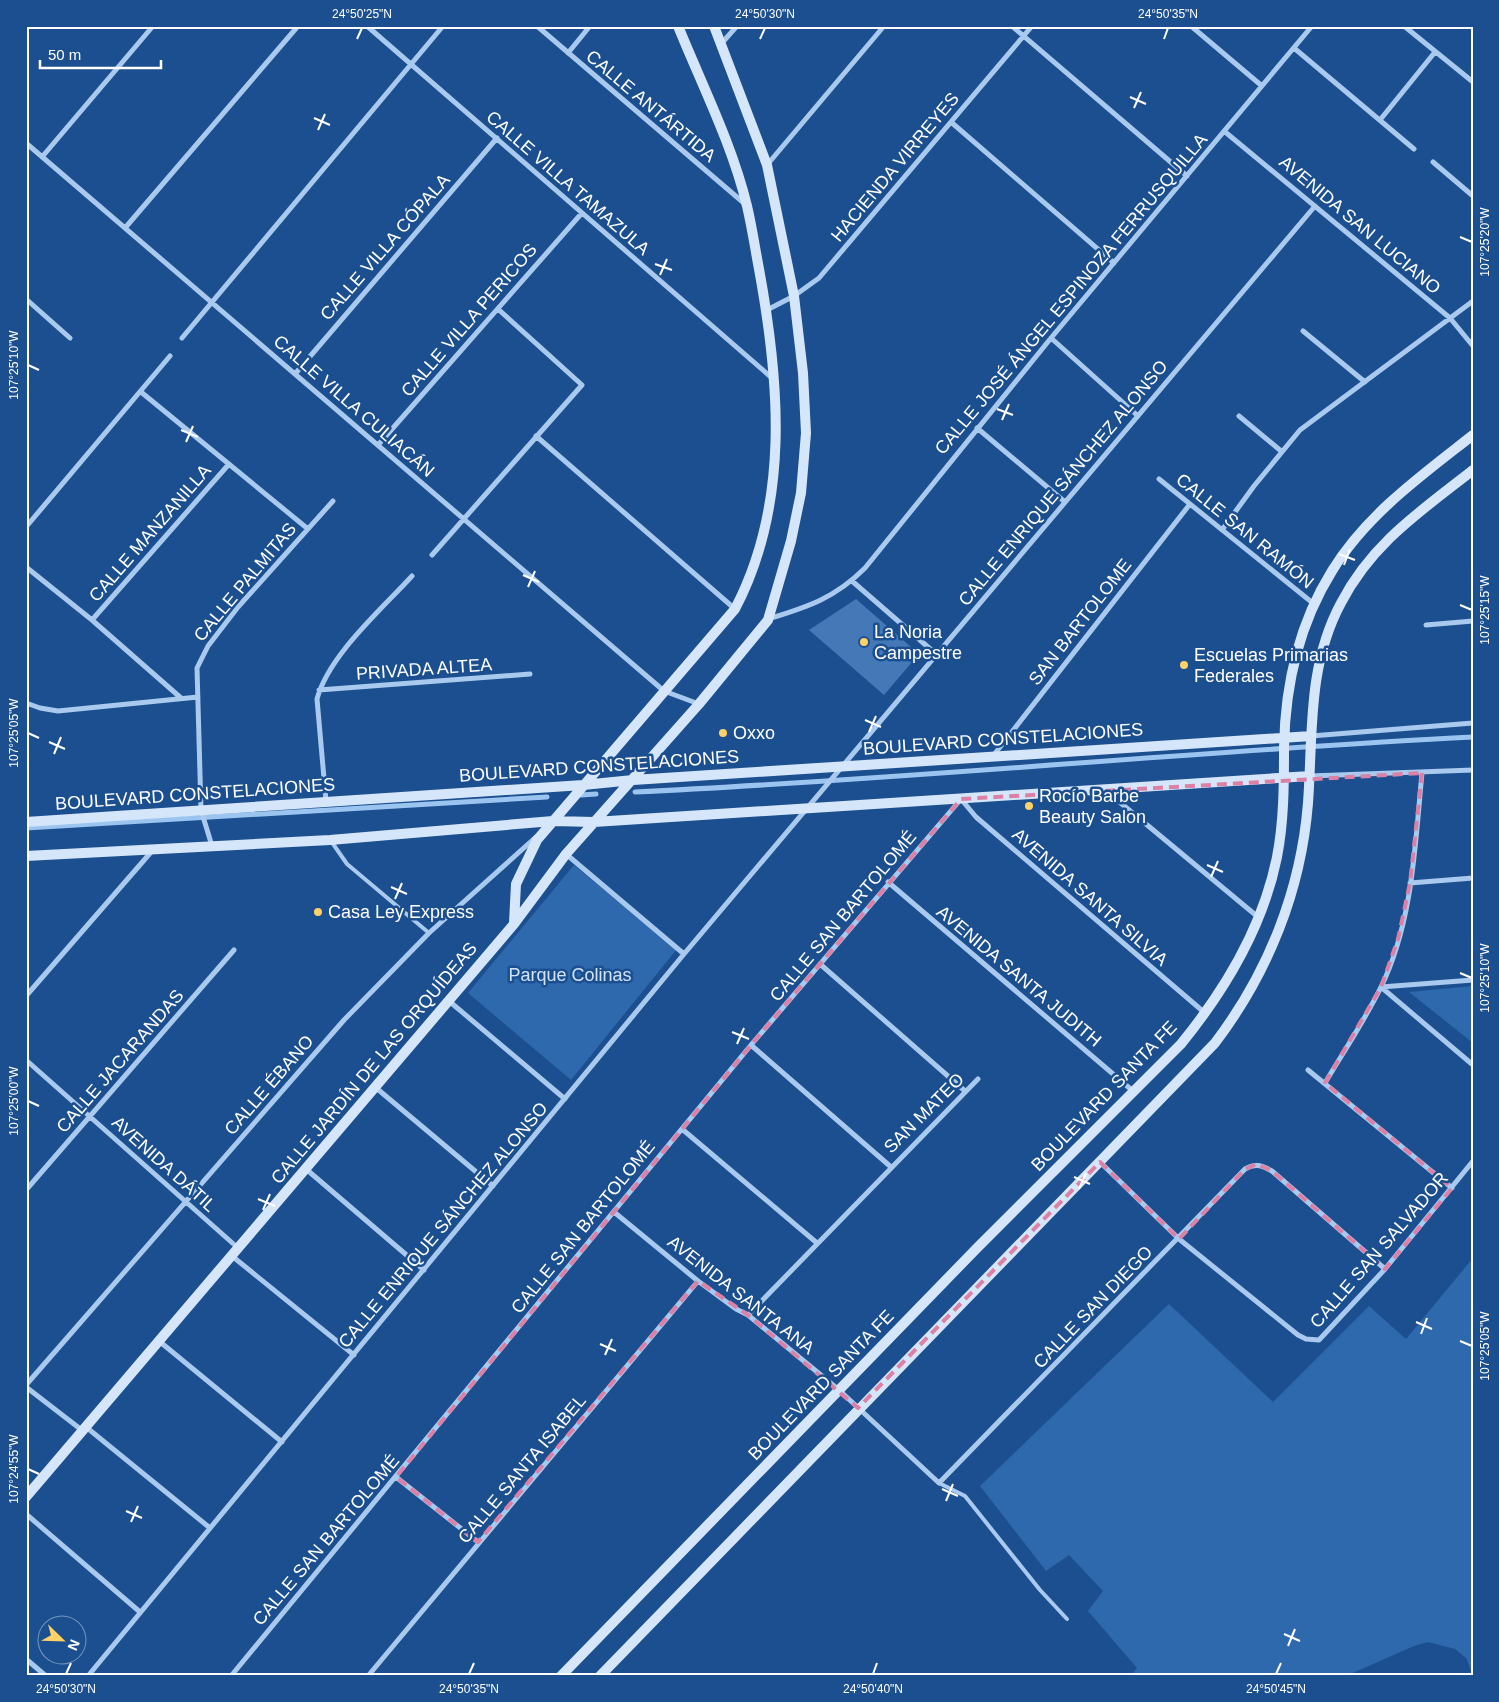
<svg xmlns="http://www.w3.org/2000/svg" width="1499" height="1702" viewBox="0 0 1499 1702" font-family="Helvetica,sans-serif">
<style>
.green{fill:#2e69ad}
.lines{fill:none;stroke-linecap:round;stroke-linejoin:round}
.stream{stroke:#9cc4f0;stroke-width:5}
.building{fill:#4478b7}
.lane{stroke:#a9c9ee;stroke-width:4}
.street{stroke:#a9c9ee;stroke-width:5}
.secondary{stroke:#d6e6fa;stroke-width:10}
.marked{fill:none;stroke:#dd80a5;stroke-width:4;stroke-dasharray:10 6;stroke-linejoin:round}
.ticks{fill:none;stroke:#fff;stroke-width:2}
.poi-dot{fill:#ffd166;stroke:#1b4f8f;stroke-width:2}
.labels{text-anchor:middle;stroke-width:5;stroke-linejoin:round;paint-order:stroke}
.street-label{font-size:18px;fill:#fff;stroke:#1b4f8f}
.poi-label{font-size:18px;fill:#fff;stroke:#1b4f8f;text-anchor:start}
.park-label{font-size:18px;fill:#cfe3fa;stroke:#1b4f8f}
.neatline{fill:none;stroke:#fff;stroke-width:2}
.ticks-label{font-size:12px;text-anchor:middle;fill:#fff}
</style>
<rect width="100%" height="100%" fill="#1b4f8f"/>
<path class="green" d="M574,865l103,84 -106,131 -103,-87z
M1473,986v57l-64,-51z
M1473,1258v418l-7,-18 -11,-9 -27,-7 -14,4 -68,30h-216l7,-8 -49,-57 15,-20 -34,-36 -23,16 -66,-85 189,-182 104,98 96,-96 37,33z"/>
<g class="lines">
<path class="stream" d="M635,792c280,-13 558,-41 838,-55
M581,795l15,-1
M26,828l521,-31"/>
</g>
<path class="building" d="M856,599l63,55 -35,41 -75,-65z"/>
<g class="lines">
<path class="lane" d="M331,841l16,23 82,69
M939,1483l26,13 75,94 27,29"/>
<path class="street" d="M367,26l405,352
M537,26l208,178
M1012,26l175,150
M1191,26l71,60
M1404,26l69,56
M721,44l16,-18
M1294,48l120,101
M568,53l22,-27
M1380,120l55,-68
M951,122l163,141
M1224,131l226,187 23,28
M26,143l638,548 35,13
M42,157l111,-131
M1433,162l40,34
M767,165l117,-139
M125,228l173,-202
M26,299l44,39
M767,310l27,-14 25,-18 213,-252
M1303,331l62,51
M182,338l261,-312
M1051,338l87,78
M295,374l202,-236
M141,392l167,137
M1239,416l42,35
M977,428l88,74
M536,436l199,173
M378,445l203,-231
M1159,479l155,125
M26,527l144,-171
M1222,530l32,-44 46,-56 173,-129
M432,555l150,-170 -84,-76
M26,567l66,53 89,78
M852,581l84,73
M768,619c40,-12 67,-21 97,-51l186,-230 261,-312
M92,620l137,-156
M1426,625l47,-4
M319,690l211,-16
M26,703l14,5 18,3 140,-14
M1311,736l162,-13
M993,756l197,-252
M1310,776l163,-6
M1105,790l153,127
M326,801l-9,-102c12,-44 64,-89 95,-123
M212,846l-11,-36 -4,-142 11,-22 30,-39 95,-106
M566,854l118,100
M888,882l245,209
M1410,883l63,-5
M820,964l145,127
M1381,987l92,78
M1381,987l92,-7
M26,996l126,-145
M449,1001l116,98
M751,1045l140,122
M26,1060l212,188
M1308,1070l144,118
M1325,1083c19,-32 40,-63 56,-96 32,-65 34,-143 41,-214
M375,1087l118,99
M682,1129l135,114
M1100,1162l79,77 119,96 8,4 13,1 66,-71 88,-108
M306,1169l118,101
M26,1190l208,-240
M614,1212l84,69 38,28 12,6 91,75 100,93 306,-314c10,-6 16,-4 27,2l113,98
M232,1256l122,99
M748,1315l230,-236
M159,1341l123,101
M26,1385l318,-365 85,-87 107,-96
M26,1387l57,44
M86,1427l124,101
M396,1477l82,65
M26,1514l114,98
M26,1659l20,17
M88,1676l596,-722 631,-748
M231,1676l520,-631 210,-246 15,18 229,196
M368,1676l330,-395"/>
<path class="secondary" d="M26,822l557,-37 50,-5 678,-44
M26,856l304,-16 223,-19 41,1 716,-46
M514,923l2,-39 21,-44 198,-231c55,-105 45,-226 24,-340 -4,-21 -7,-42 -12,-63 -15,-62 -45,-121 -69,-180
M26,1497l488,-573 52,-70 133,-150 69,-84 23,-79 10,-48 5,-60 -3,-60 -9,-77 -27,-131 -53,-139
M561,1676l416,-428 204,-204c44,-54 82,-117 96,-187 7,-36 7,-73 7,-109 1,-62 15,-124 48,-177 34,-56 90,-96 141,-136
M600,1676l615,-633c53,-70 86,-152 93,-240 5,-68 -1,-137 33,-200 31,-60 80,-92 132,-133"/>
</g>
<path class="marked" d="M1422,773l-12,110 -12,56 -17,48 -56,96 127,105 -67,81 -113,-98 -15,-7 -12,5 -66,70 -79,-77 -242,246 -110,-93 -50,-34 -220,261 -82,-65 355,-432 210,-246z"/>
<path class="ticks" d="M357,39l5,-11M760,39l5,-11M1164,39l4,-11M1130,97l16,7M1134,108l7,-16M314,118l16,7M318,130l7,-16M1460,237l12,5M655,264l17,6M660,275l7,-16M28,365l11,5M997,409l16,6M1002,420l7,-16M181,430l17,7M186,442l7,-16M1339,554l16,6M1344,565l6,-16M523,575l16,7M528,587l7,-16M1460,605l12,5M865,720l16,7M869,732l7,-16M28,733l11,5M49,742l16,7M54,754l7,-17M1207,865l16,7M1211,877l7,-16M391,887l16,7M395,899l7,-16M1460,973l12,5M732,1032l17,7M737,1044l7,-16M28,1101l11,5M1074,1177l16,7M1079,1189l7,-16M258,1199l17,7M263,1210l7,-16M1416,1322l16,7M1421,1334l6,-16M1460,1341l12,5M600,1344l16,7M605,1355l7,-16M28,1469l11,5M942,1489l16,7M946,1501l7,-17M126,1511l16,7M131,1522l7,-16M1284,1634l16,7M1288,1646l7,-17M66,1674l5,-11M469,1674l5,-11M873,1674l4,-11M1276,1674l5,-11"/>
<g class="poi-dot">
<circle cx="864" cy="642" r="5"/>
<circle cx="1184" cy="665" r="5"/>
<circle cx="723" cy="733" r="5"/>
<circle cx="1029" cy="806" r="5"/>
<circle cx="318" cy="912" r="5"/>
</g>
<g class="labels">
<g class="street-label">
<text transform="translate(651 106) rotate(40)" y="6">CALLE ANTÁRTIDA</text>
<text transform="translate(895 167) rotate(-50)" y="6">HACIENDA VIRREYES</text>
<text transform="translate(568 183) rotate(41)" y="6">CALLE VILLA TAMAZULA</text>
<text transform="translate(1360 225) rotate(40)" y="6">AVENIDA SAN LUCIANO</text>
<text transform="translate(385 247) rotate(-49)" y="6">CALLE VILLA CÓPALA</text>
<text transform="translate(1071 294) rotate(-50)" y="6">CALLE JOSÉ ÁNGEL ESPINOZA FERRUSQUILLA</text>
<text transform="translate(469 320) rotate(-49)" y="6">CALLE VILLA PERICOS</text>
<text transform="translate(354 406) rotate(41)" y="6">CALLE VILLA CULIACÁN</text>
<text transform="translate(1063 483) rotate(-50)" y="6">CALLE ENRIQUE SÁNCHEZ ALONSO</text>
<text transform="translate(1245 531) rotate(39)" y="6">CALLE SAN RAMÓN</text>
<text transform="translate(150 533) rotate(-49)" y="6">CALLE MANZANILLA</text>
<text transform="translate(245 582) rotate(-50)" y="6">CALLE PALMITAS</text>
<text transform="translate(1080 622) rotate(-52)" y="6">SAN BARTOLOME</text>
<text transform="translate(424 669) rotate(-4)" y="6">PRIVADA ALTEA</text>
<text transform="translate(1003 739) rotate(-4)" y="6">BOULEVARD CONSTELACIONES</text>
<text transform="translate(599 766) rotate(-4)" y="6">BOULEVARD CONSTELACIONES</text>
<text transform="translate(195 794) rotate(-4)" y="6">BOULEVARD CONSTELACIONES</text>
<text transform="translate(1090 897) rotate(41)" y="6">AVENIDA SANTA SILVIA</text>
<text transform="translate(843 916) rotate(-50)" y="6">CALLE SAN BARTOLOMÉ</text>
<text transform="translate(1019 976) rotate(40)" y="6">AVENIDA SANTA JUDITH</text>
<text transform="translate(120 1061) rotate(-49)" y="6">CALLE JACARANDAS</text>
<text transform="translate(374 1063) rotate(-50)" y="6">CALLE JARDÍN DE LAS ORQUÍDEAS</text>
<text transform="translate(269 1085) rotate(-49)" y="6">CALLE ÉBANO</text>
<text transform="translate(1104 1096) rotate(-46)" y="6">BOULEVARD SANTA FE</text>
<text transform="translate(924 1113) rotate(-45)" y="6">SAN MATEO</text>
<text transform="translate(164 1164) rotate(42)" y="6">AVENIDA DÁTIL</text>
<text transform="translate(443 1225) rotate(-50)" y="6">CALLE ENRIQUE SÁNCHEZ ALONSO</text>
<text transform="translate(583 1227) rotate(-51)" y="6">CALLE SAN BARTOLOMÉ</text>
<text transform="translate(1379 1250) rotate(-49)" y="6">CALLE SAN SALVADOR</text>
<text transform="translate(741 1295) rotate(38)" y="6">AVENIDA SANTA ANA</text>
<text transform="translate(1093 1307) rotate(-46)" y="6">CALLE SAN DIEGO</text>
<text transform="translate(821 1385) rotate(-46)" y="6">BOULEVARD SANTA FE</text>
<text transform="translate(522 1469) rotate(-50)" y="6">CALLE SANTA ISABEL</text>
<text transform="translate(326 1540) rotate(-50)" y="6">CALLE SAN BARTOLOMÉ</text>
</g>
<g class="poi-label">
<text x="874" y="638">La Noria<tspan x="874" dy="21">Campestre</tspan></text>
<text x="1194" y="661">Escuelas Primarias<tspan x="1194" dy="21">Federales</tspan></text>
<text x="733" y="739">Oxxo</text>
<text x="1039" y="802">Rocío Barbe<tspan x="1039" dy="21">Beauty Salon</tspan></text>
<text x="328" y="918">Casa Ley Express</text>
</g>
<g class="park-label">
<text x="570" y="981">Parque Colinas</text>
</g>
</g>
<rect width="1499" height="1702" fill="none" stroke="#1b4f8f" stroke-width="55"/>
<g transform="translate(62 1640) rotate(113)"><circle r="24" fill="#1b4f8f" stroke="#7695bc"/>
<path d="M0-4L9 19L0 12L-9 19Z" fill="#ffd166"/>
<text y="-8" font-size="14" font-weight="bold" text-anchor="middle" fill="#ffffff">N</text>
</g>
<path d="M40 60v8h121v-8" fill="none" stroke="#ffffff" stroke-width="2.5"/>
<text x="48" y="60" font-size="15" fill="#ffffff" stroke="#1b4f8f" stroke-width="4" paint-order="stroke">50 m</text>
<rect x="28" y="28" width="1444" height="1646" class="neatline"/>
<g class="ticks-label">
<text x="362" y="18">24°50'25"N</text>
<text x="765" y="18">24°50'30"N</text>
<text x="1168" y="18">24°50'35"N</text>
<text transform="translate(1485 242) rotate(-90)" y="4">107°25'20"W</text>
<text transform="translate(14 365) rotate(-90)" y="4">107°25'10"W</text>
<text transform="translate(1485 610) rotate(-90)" y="4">107°25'15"W</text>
<text transform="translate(14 733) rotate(-90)" y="4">107°25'05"W</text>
<text transform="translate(1485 978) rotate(-90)" y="4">107°25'10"W</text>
<text transform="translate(14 1101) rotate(-90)" y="4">107°25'00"W</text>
<text transform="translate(1485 1346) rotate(-90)" y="4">107°25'05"W</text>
<text transform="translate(14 1469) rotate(-90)" y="4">107°24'55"W</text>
<text x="66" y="1693">24°50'30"N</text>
<text x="469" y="1693">24°50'35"N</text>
<text x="873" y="1693">24°50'40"N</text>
<text x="1276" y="1693">24°50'45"N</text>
</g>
</svg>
